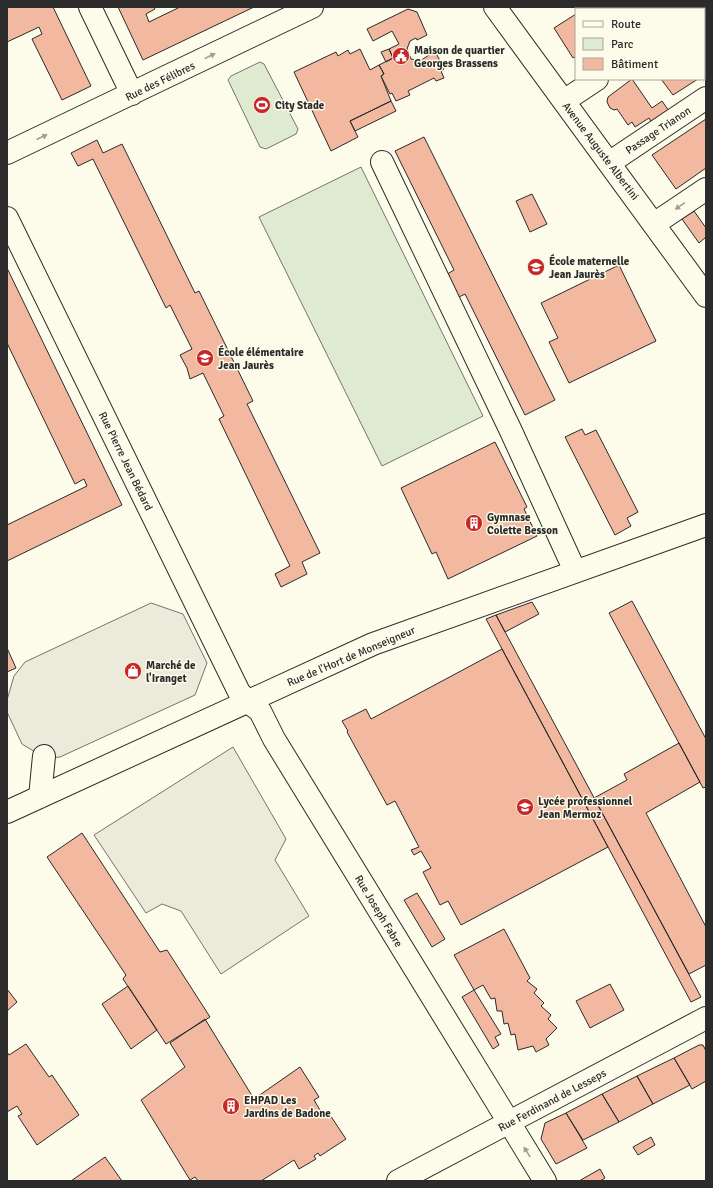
<svg xmlns="http://www.w3.org/2000/svg" width="713" height="1188" viewBox="0 0 713 1188" font-family="Signika,sans-serif">
<style>
.green{fill:#deebd1;stroke:#74746e}
.parking{fill:#eceadb;stroke:#74746e}
.building{fill:#f2b8a0;stroke:#2b2b2b}
.lines{fill:none;stroke-linecap:round;stroke-linejoin:round}
.minor-casing{stroke:#2b2b2b;stroke-width:24}
.minor{stroke:#fdfbea;stroke-width:22}
.oneway{fill:#9e9d94}
.labels{text-anchor:middle;stroke-width:3;stroke-linejoin:round;paint-order:stroke}
.poi-label{font-size:11px;font-weight:bold;fill:#2b2b2b;stroke:#fdfbea;text-anchor:start}
.street-label{font-size:11px;fill:#2b2b2b;stroke:#fdfbea}
</style>
<rect width="100%" height="100%" fill="#fdfbea"/>
<path class="green" d="M260,62l4,2 34,65 -2,5 -30,15 -6,-2 -32,-67 3,-4z
M361,167l122,249 -101,50 -123,-249z"/>
<path class="parking" d="M151,603l32,11 24,49 -12,32 -135,62 -11,1 -9,-3 -18,-11 -15,-32v-12l7,-24 11,-14z
M233,747l53,92 -11,21 34,56 -88,58 -40,-63 -19,-7 -16,9 -52,-78z"/>
<path class="building" d="M7,7h46l38,79 -29,14 -30,-61 10,-5 -3,-7 -32,15z
M118,7h36l1,2 -9,5 3,8 31,-15h74l-111,53z
M596,7h45l1,2h-48z
M408,9l9,3 10,23 -10,5 -1,-2 -6,3 -3,8 4,10 9,2 15,-10 9,18 -3,2 3,7 -8,3 -2,-3 -26,13 2,4 -14,6 -4,-8 -2,1 -9,-18 3,-2 -5,-9 14,-7 -4,-9 10,-5 -7,-13 -19,10 -6,-12z
M576,14v42l-3,2 -19,-30z
M706,31v15l-2,-3v-11z
M360,49l10,21 9,-5 5,9 -3,2 10,25 -41,20 8,16 -27,14 -37,-79 42,-20 2,4 10,-6 2,4z
M389,49l4,9 -7,4 -5,-10z
M632,79l20,29 10,-7 9,13 -18,11 -4,-7 -14,9 -3,-5 -4,3 -11,-16 -3,1 -4,-2 -3,-6 1,-5z
M661,79h37l-25,16z
M391,101l5,10 -41,20 -5,-10z
M706,119v49l-30,21 -24,-34z
M424,137l131,263 -30,15 -60,-121 -10,5 -11,-23 10,-6 -59,-119z
M97,140l6,13 19,-9 73,149 4,-2 54,110 -6,3 73,149 -18,9 5,12 -26,13 -6,-13 15,-8 -71,-147 5,-3 -21,-43 -13,6 -3,-11 -7,-13 12,-6 -22,-44 -4,3 -73,-149 -15,7 -7,-13z
M532,194l15,30 -17,8 -14,-31z
M694,211l12,17v9l-7,6 -17,-24z
M619,265l37,76 -87,42 -20,-41 9,-4 -17,-35z
M7,268l115,237 -115,56v-36l80,-39 -3,-7 -9,5 -68,-141z
M582,429l3,6 11,-5 42,82 -11,6 4,8 -16,9 -50,-98z
M495,442l32,65 -3,2 13,27 -89,43 -12,-27 -4,2 -31,-66z
M632,601l74,138v48l-3,1 -94,-175z
M532,602l7,12 -34,18 -9,-17z
M496,615l205,382 -10,5 -205,-383z
M7,648l9,20 -9,4z
M502,649l106,198 -147,78 -13,-24 -8,4 -17,-33 8,-4 -10,-17 -7,4 -3,-5 8,-3 -24,-46 -8,4 -40,-73 1,-1 -6,-10 24,-12 5,10z
M679,743l21,39 -54,31 60,114v38l-17,9 -95,-176 33,-18 -3,-6z
M82,833l78,119 7,-2 43,67 -44,27 -43,-65 3,-4 -79,-118z
M417,893l28,46 -13,8 -28,-47z
M504,929l26,49 -3,3 10,8 -3,4 10,10 -3,3 10,9 -3,4 9,9 -11,11 3,6 -13,7 -3,-6 -15,4 -3,-16 -4,1 -3,-12 -4,1 -2,-13h-5l-2,-13 -4,1 -8,-14 -9,5 -20,-35z
M610,984l14,26 -34,18 -14,-27z
M128,986l29,44 -26,19 -29,-45z
M7,989l10,13 -10,9z
M474,990l27,44 -6,3 4,8 -6,4 -31,-52z
M205,1019l49,80 46,-32 19,30 -5,3 9,15 5,-3 18,27 -26,17 -2,-3 -4,3 2,3 -17,10 -5,-9 -33,21h-63l-3,-4 -5,3 -49,-80 44,-33 -15,-24z
M26,1044l23,33 3,-2 27,40 -42,30 -19,-29 4,-2 -5,-8 -10,6v-60l2,3z
M699,1045h4l3,6v30l-14,8 -18,-31z
M674,1058l16,27 -37,19 -16,-28z
M637,1076l16,28 -34,18 -17,-28z
M602,1094l17,28 -36,18 -17,-27z
M566,1113l21,35 -31,16 -15,-25 4,-16z
M651,1137l4,8 -17,10 -5,-8z
M105,1157l17,24h-51z
M600,1169l5,9 -5,3h-21z"/>
<g class="lines">
<defs>
<path id="minor" d="M90,7l42,87
M495,7l211,289
M702,9l3,-2
M564,101l33,-22
M7,153l305,-146
M382,162l128,267 65,142
M609,163l97,-65
M7,218l232,474 9,10 12,9 14,28 271,442
M654,224l52,-35
M40,797l4,-41
M7,812l366,-168 333,-119
M398,1181l308,-163"/>
</defs>
<use href="#minor" class="minor-casing"/>
<use href="#minor" class="minor"/>
</g>
<defs><path id="oneway-solid" d="M-6-.8H1V-3.2L6.5 0L1 3.2V.8H-6Z"/></defs>
<g class="oneway">
<use href="#oneway-solid" transform="translate(210 56) rotate(-26)"/>
<use href="#oneway-solid" transform="translate(42 137) rotate(-25)"/>
<use href="#oneway-solid" transform="translate(680 206) rotate(146)"/>
<use href="#oneway-solid" transform="translate(527 1152) rotate(-122)"/>
</g>
<defs>
<symbol id="civic-disc" viewBox="-11 -11 22 22"><circle r="9.5" fill="#c62828" stroke="#fdfbea"/><path d="M-.6-6.5H3V-4.5H.6V-3L4-1V1h2V6H-6V1h2V-1L-.6-3ZM-1.2 2.5V6h2.4V2.5Z" fill="#fff"/></symbol>
<symbol id="stadium-disc" viewBox="-11 -11 22 22"><circle r="9.5" fill="#c62828" stroke="#fdfbea"/><path d="M0-5a6.5 5 0 1 0 0 10a6.5 5 0 1 0 0-10ZM-3.5-1.8h7v3.6h-7Z" fill="#fff"/></symbol>
<symbol id="school-disc" viewBox="-11 -11 22 22"><circle r="9.5" fill="#c62828" stroke="#fdfbea"/><path d="M0-5L7-2L0 1L-7-2ZM-4 1L0 2.5L4 1V4Q0 6-4 4Z" fill="#fff"/></symbol>
<symbol id="building-disc" viewBox="-11 -11 22 22"><circle r="9.5" fill="#c62828" stroke="#fdfbea"/><path d="M-4-6H4V6H1V3H-1V6H-4ZM-2.5-4.3h1.7v1.8h-1.7ZM.8-4.3h1.7v1.8H.8ZM-2.5-1h1.7V.8h-1.7ZM.8-1h1.7V.8H.8Z" fill="#fff"/></symbol>
<symbol id="shop-disc" viewBox="-11 -11 22 22"><circle r="9.5" fill="#c62828" stroke="#fdfbea"/><path d="M-5-2.5h2.3a2.7 3.5 0 0 1 5.4 0H5L5.5 6h-11ZM-1.5-2.5h3a1.5 2.3 0 0 0-3 0Z" fill="#fff"/></symbol>
</defs>
<g fill-rule="evenodd">
<use href="#civic-disc" x="391" y="46" width="20" height="20"/>
<use href="#stadium-disc" x="252" y="95" width="20" height="20"/>
<use href="#school-disc" x="526" y="257" width="20" height="20"/>
<use href="#school-disc" x="195" y="348" width="20" height="20"/>
<use href="#building-disc" x="464" y="513" width="20" height="20"/>
<use href="#shop-disc" x="123" y="661" width="20" height="20"/>
<use href="#school-disc" x="515" y="797" width="20" height="20"/>
<use href="#building-disc" x="221" y="1096" width="20" height="20"/>
</g>
<g class="labels">
<g class="poi-label">
<text x="414" y="54">Maison de quartier<tspan x="414" dy="13">Georges Brassens</tspan></text>
<text x="275" y="109">City Stade</text>
<text x="549" y="265">École maternelle<tspan x="549" dy="13">Jean Jaurès</tspan></text>
<text x="218" y="356">École élémentaire<tspan x="218" dy="13">Jean Jaurès</tspan></text>
<text x="487" y="521">Gymnase<tspan x="487" dy="13">Colette Besson</tspan></text>
<text x="146" y="669">Marché de<tspan x="146" dy="13">l'Iranget</tspan></text>
<text x="538" y="805">Lycée professionnel<tspan x="538" dy="13">Jean Mermoz</tspan></text>
<text x="244" y="1104">EHPAD Les<tspan x="244" dy="13">Jardins de Badone</tspan></text>
</g>
<g class="street-label">
<text transform="translate(160 81) rotate(-26)" y="4">Rue des Félibres</text>
<text transform="translate(658 130) rotate(-34)" y="4">Passage Trianon</text>
<text transform="translate(601 151) rotate(53)" y="4">Avenue Auguste Albertini</text>
<text transform="translate(126 461) rotate(64)" y="4">Rue Pierre Jean Bédard</text>
<text transform="translate(351 656) rotate(-23)" y="4">Rue de l'Hort de Monseigneur</text>
<text transform="translate(379 911) rotate(59)" y="4">Rue Joseph Fabre</text>
<text transform="translate(552 1100) rotate(-28)" y="4">Rue Ferdinand de Lesseps</text>
</g>
</g>
<rect width="713" height="1188" fill="none" stroke="#2b2b2b" stroke-width="16"/>
<rect x="575" y="8" width="130" height="72" fill="#fdfbea" stroke="#a9a89e"/>
<rect x="583" y="21" width="20" height="6" fill="#fdfbea" stroke="#a9a89e"/>
<text x="611" y="28" font-size="12" fill="#2b2b2b">Route</text>
<rect x="583" y="38" width="20" height="12" fill="#deebd1" stroke="#a9a89e"/>
<text x="611" y="48" font-size="12" fill="#2b2b2b">Parc</text>
<rect x="583" y="58" width="20" height="12" fill="#f2b8a0" stroke="#a9a89e"/>
<text x="611" y="68" font-size="12" fill="#2b2b2b">Bâtiment</text>
</svg>
